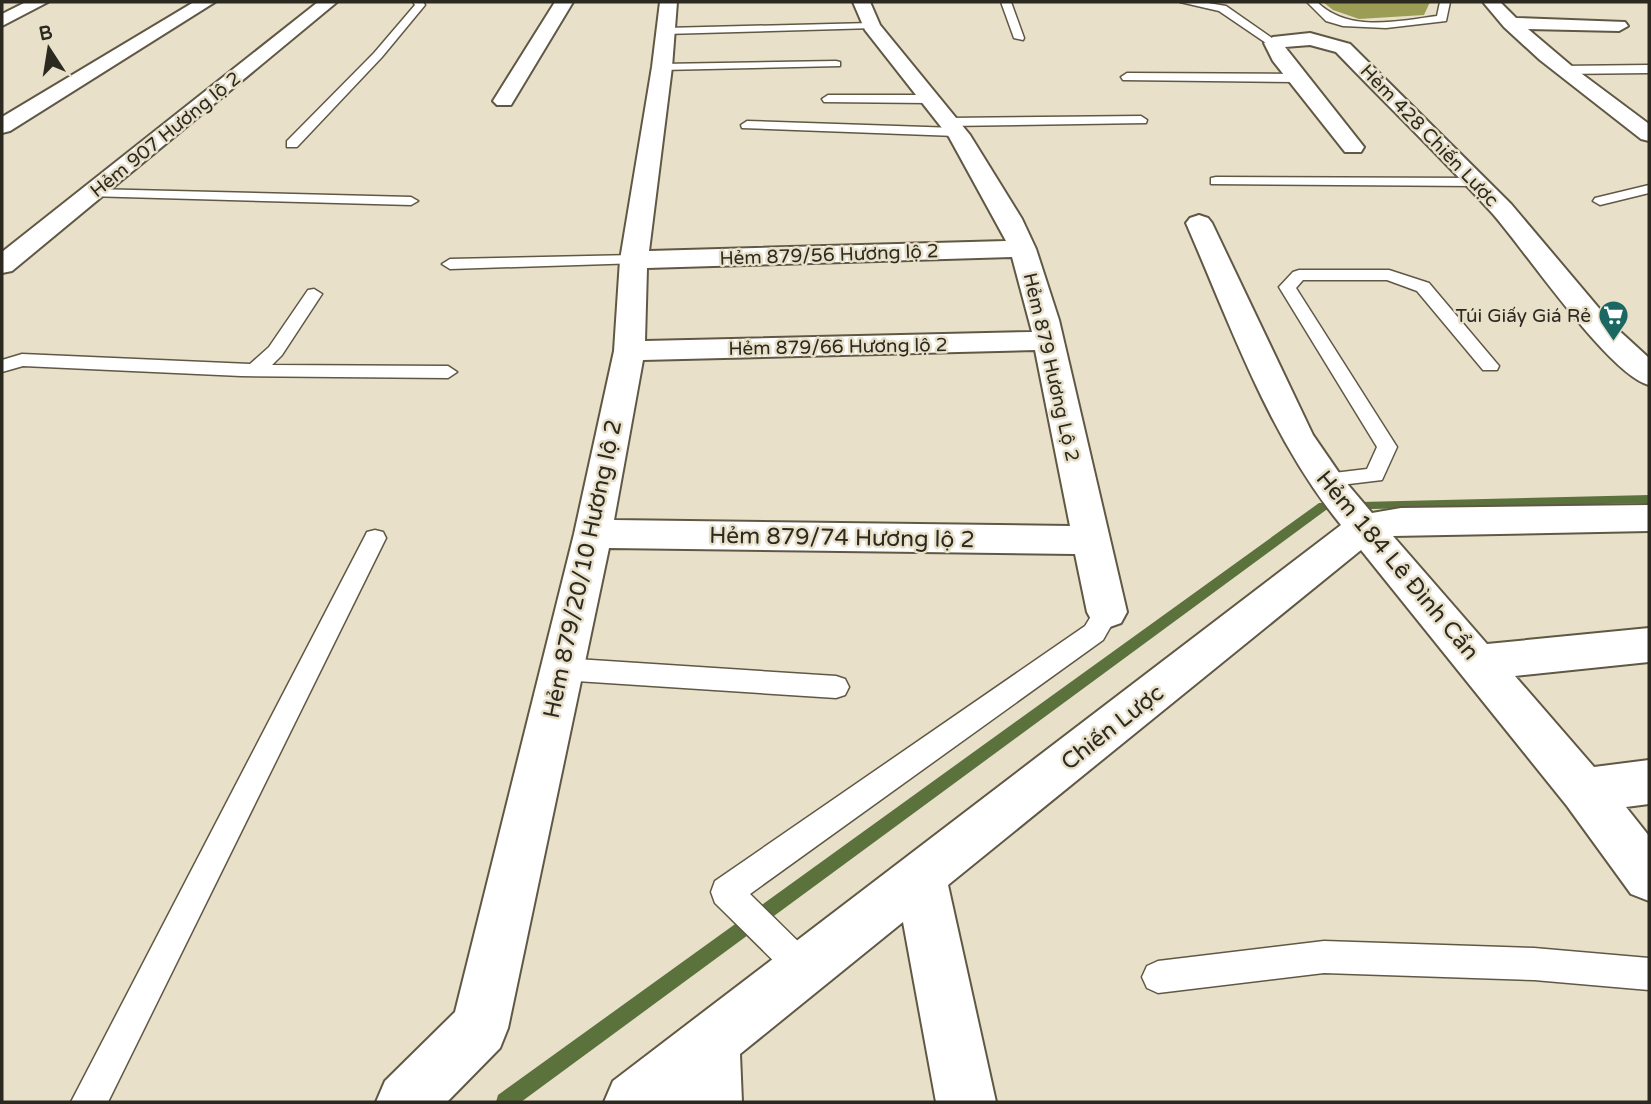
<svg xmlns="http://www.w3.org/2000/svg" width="1651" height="1104" viewBox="0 0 1651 1104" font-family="'Varela Round',sans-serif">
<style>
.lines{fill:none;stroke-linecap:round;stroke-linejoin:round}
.stream{fill:#5b723d;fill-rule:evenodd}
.service-casing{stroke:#605845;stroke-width:3}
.minor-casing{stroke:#605845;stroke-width:4}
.service{fill:#fff;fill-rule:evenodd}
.minor{fill:#fff;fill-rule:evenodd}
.wall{fill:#9b9d55}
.labels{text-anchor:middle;stroke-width:5;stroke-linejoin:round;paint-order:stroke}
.far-street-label{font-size:19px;fill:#2c2920;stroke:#e8e0c9}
.far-poi-label{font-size:19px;fill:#2c2920;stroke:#e8e0c9;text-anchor:end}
.street-label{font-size:23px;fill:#2c2920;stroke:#e8e0c9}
</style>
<rect width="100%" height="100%" fill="#e8e0c9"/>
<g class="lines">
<path class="stream" d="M1649,495v8l-323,7 -805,592h-25l2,-7 821,-592z"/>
<defs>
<path id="service" d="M413,2h10l2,3 -43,52 -85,90h-10v-6l87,-88 41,-48z
M1001,2h10l13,36 -1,2 -9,-2z
M1180,2h22l24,4 53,37 -10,2 -50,-34z
M1307,2h10c32,31 80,19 120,14l3,-14h10l-4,19 -60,7 -43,-2 -17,-5z
M871,23l4,1v4l-210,6 -5,-3 5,-3z
M836,61l4,1v4l-178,4 -6,-3 6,-3z
M1649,65v8l-88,1 -6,-4 6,-4z
M1127,73l170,1 6,4 -6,4 -174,-2 -2,-3z
M828,95h102l6,4 -6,4 -106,-1 -2,-3z
M1141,116l6,4 -1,3 -198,3 -6,-4 6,-4z
M747,121l209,7 7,4 -7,4 -214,-8 -1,-3z
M1216,177l260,1 7,4 -7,4 -265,-2v-6z
M1649,185v8l-49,12 -7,-4 2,-3z
M92,189l319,8 7,4 -7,4 -324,-9 -2,-3 2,-3z
M634,255l6,2 2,3 -2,3 -190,6 -8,-5 8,-5z
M1299,270h90l40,13 70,83 -2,4h-14l-66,-79 -30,-11h-84l-7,8 101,159 -15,33 -58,7 -7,-2 -4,-5 4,-5 50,-6 10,-22 -98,-160 14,-15z
M314,289l8,5 -40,61 -10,10 176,1 9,6 -9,6 -207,-2 -218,-10 -21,6v-12l20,-6 228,10 19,-17 39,-57z
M375,530l8,2 3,6 -278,564h-37l293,-564 3,-6z
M1107,602l9,3 3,7 -16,28 -353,254 65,64 5,11 -5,11 -11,5 -11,-5 -78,-77 -4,-11 4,-11 370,-255 13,-21z
M561,658l275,18 9,3 4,8 -4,8 -9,3 -275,-18 -9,-4 -4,-7 4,-7z
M1324,941l210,7 115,10v32l-115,-10 -210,-7 -166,20 -11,-5 -5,-11 5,-11 11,-5z"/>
<path id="minor" d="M26,2h22l-46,24v-12z
M194,2h21l-205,129 -8,2v-16z
M318,2h19l-325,269 -10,2v-21z
M555,2h18l-62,103h-14l-4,-4z
M660,2h17l-5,65 -23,184 357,-10 -57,-104 -84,-107 -12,-28h17l10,23 90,110 52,84 14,30 23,71 68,292 -6,11 -14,5 -14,-5 -6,-11 -12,-58 -466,-6 -101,480 -8,20 -53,54h-71l9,-21 70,-69 119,-478 40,-183 6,-91 32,-193zM1012,257l20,75 -387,9 2,-73zM1035,350l35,176 -456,-6 29,-160z
M1483,2h17l16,16 109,4 3,4 -9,5 -91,-2 46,39 75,56v17l-8,-2 -101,-79 -36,-33z
M1310,33l40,11 161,160 103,122 35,32v27c-40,-10 -125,-136 -157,-172 -50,-55 -104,-107 -156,-161l-26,-7 -25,2 79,100 -3,5h-16l-72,-91 -9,-18 9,-6z
M1199,215l9,3 4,5 101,212 31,45 28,33 29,-5 248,-3v26l-256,5 94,108 162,-16v34l-134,14 79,91 55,-7v44l-23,3 23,29v65l-18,-7 -64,-88 -206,-256 -413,335 48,217h-60l-33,-180 -163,132 2,48h-138l9,-21 728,-556c-72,-88 -110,-199 -155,-302l4,-5z"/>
</defs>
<use href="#service" class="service-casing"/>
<use href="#minor" class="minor-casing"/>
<use href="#service" class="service"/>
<use href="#minor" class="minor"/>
</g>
<path class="wall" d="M1323,2h107l-6,13 -65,4 -26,-9z"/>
<defs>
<symbol id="supermarket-pin" viewBox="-11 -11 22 30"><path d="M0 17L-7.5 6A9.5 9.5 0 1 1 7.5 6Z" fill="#1b6863" stroke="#e8e0c9"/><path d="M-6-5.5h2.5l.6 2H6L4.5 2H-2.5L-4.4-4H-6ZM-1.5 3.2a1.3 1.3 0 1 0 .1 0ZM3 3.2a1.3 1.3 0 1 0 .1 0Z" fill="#fff"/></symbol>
</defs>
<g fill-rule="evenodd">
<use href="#supermarket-pin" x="1596" y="298" width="35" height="47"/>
</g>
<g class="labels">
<g class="far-street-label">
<text transform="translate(165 134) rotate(-39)" y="7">Hẻm 907 Hương lộ 2</text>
<text transform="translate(1430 135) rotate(46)" y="7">Hẻm 428 Chiến Lược</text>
<text transform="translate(829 254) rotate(-2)" y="7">Hẻm 879/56 Hương lộ 2</text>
<text transform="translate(838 346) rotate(-1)" y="7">Hẻm 879/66 Hương lộ 2</text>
<text transform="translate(1052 367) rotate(77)" y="7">Hẻm 879 Hương Lộ 2</text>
</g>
<g class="far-poi-label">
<text x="1591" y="322">Túi Giấy Giá Rẻ</text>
</g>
<g class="street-label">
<text transform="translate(842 537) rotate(1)" y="8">Hẻm 879/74 Hương lộ 2</text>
<text transform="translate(1398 565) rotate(50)" y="8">Hẻm 184 Lê Đình Cẩn</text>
<text transform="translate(582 569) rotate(-78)" y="8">Hẻm 879/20/10 Hương lộ 2</text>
<text transform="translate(1112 727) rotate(-38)" y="8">Chiến Lược</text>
</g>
</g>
<rect width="1651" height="1104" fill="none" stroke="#2c2920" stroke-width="7"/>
<g transform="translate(49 49) rotate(348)" stroke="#e8e0c9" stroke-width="5" paint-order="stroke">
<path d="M0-5L12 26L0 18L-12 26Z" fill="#2c2920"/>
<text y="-10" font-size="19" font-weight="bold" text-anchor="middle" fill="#2c2920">B</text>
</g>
</svg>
